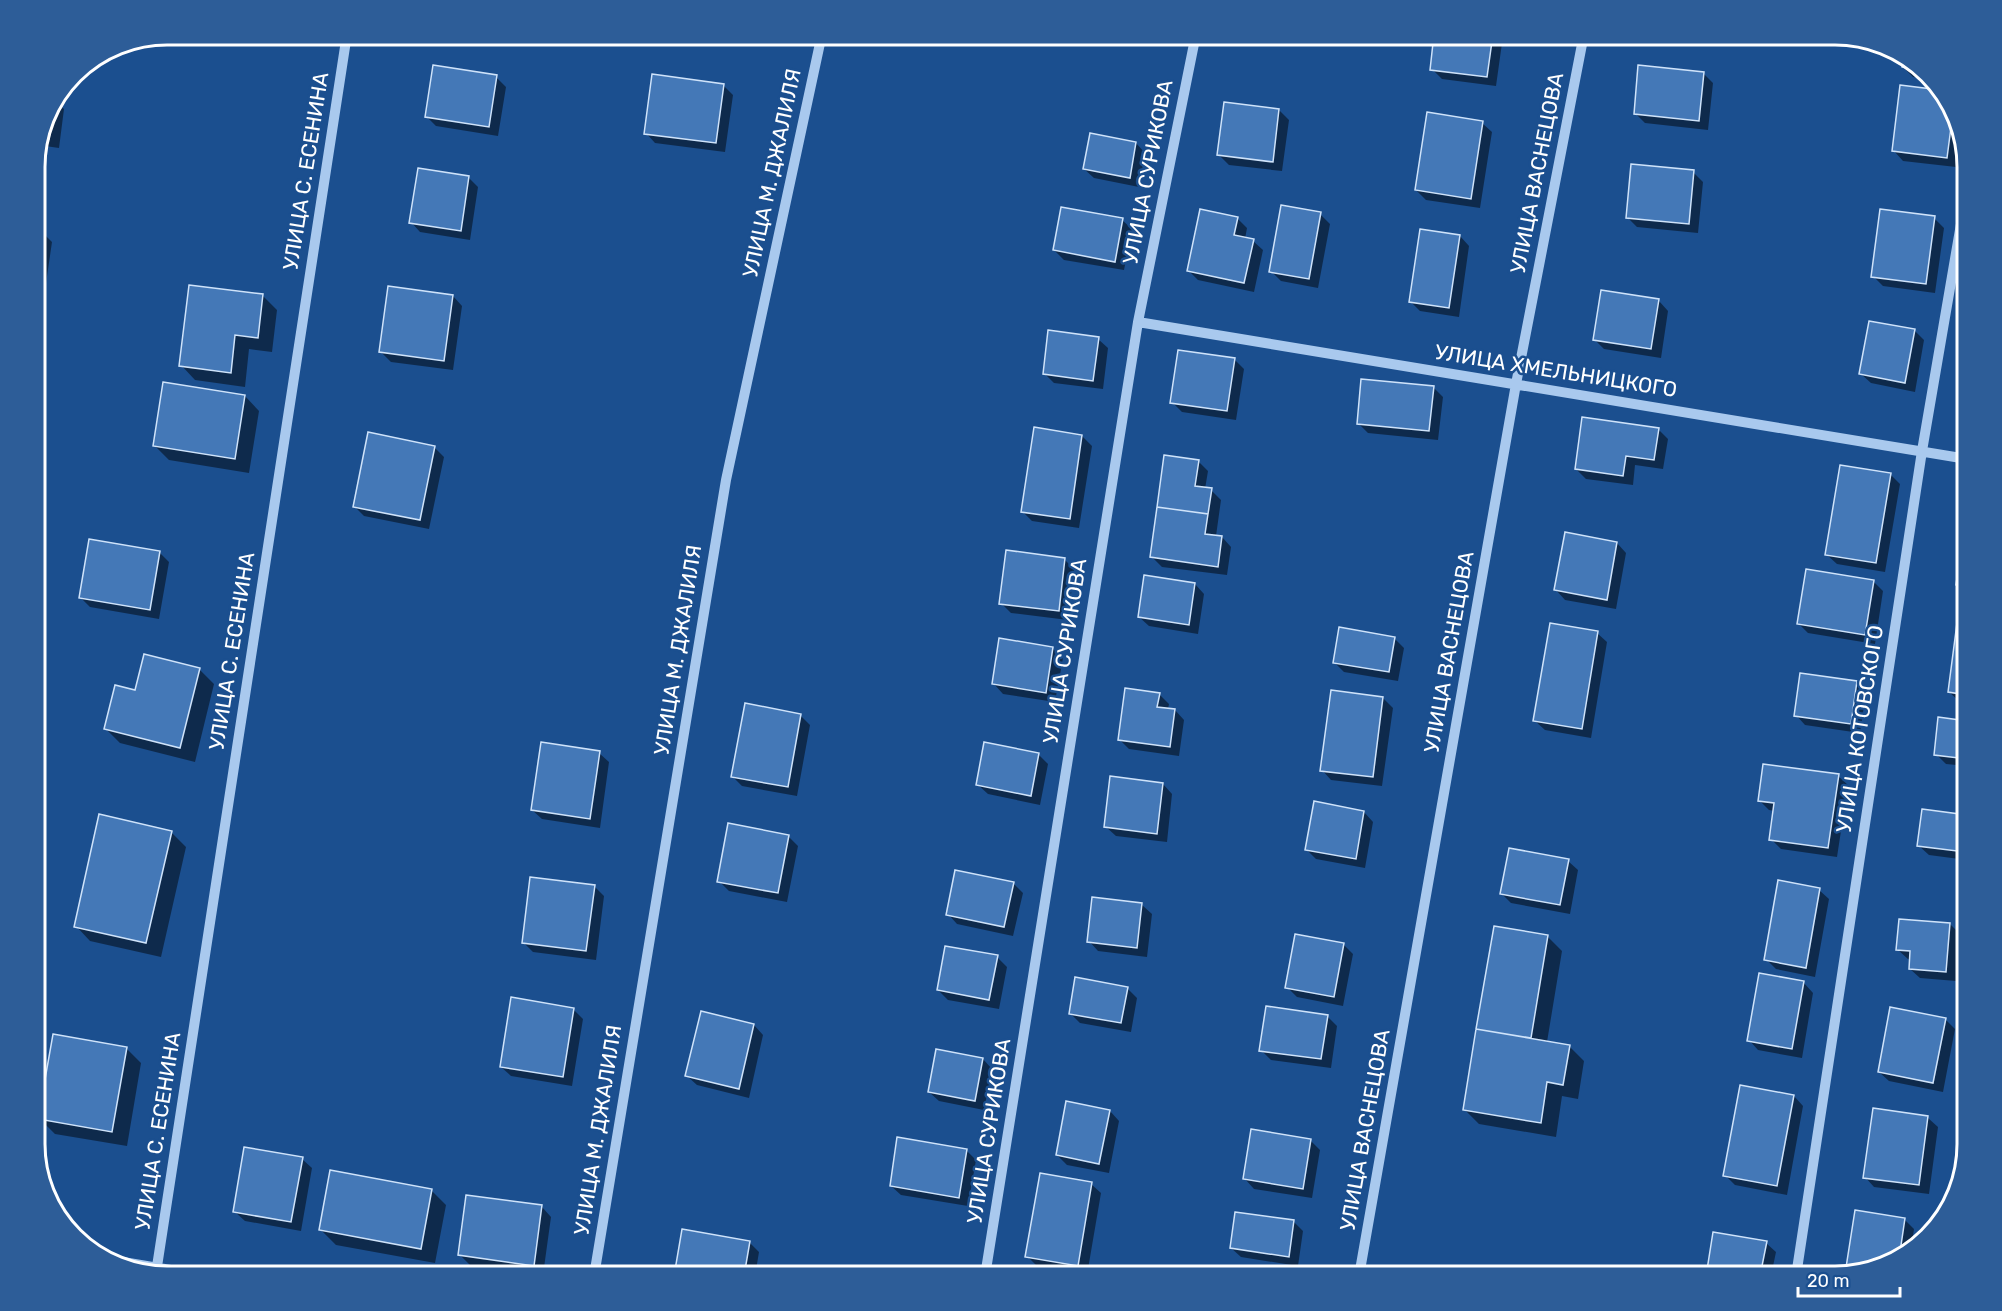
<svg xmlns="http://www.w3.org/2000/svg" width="2002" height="1311" viewBox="0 0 2002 1311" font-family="Rubik,sans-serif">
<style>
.shadow{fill:#0007}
.building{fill:#4478b7;stroke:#cfe3fa;stroke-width:1.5}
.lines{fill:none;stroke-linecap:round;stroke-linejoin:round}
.minor{stroke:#a9c9ee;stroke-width:10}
.labels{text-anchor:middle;stroke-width:5;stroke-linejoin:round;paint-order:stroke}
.street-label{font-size:21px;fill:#fff;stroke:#1b4f8f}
.rim{fill:none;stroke:#fff;stroke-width:3}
</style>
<rect width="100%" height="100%" fill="#1b4f8f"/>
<path class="shadow" d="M1436,34h65l2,2 -7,50 -54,-7 -10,-10z
M1905,56l3,1 21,22 -16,-2 -10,-10z
M1703,73l10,10 -5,47 -63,-7 -10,-10z
M496,77l10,10 -8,49 -62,-10 -10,-10z
M723,85l10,10 -8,57 -70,-9 -9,-10z
M55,100l9,9 -5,39 -21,-3 7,-29z
M1950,101l10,37 -4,29 -53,-6 -9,-10z
M1279,110l10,10 -7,51 -53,-6 -10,-10z
M1482,123l10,9 -12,76 -54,-8 -10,-10z
M1136,143l9,10 -6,34 -45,-9 -10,-9z
M1693,172l10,10 -5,51 -61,-6 -10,-10z
M469,178l9,9 -8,53 -50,-8 -9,-10z
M1320,214l10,10 -12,64 -37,-7 -10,-10z
M1237,218l10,10 -2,11 8,2 10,9 -9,42 -56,-12 -10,-10z
M1934,218l10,10 -9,65 -52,-7 -10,-10z
M1122,220l10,9 -8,41 -60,-10 -10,-10z
M35,231l7,1 10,10 -7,48 -10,-1z
M1460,236l9,10 -10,71 -39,-6 -9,-9z
M262,295l15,15 -5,42 -23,-3 -4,38 -50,-7 -14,-15z
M453,296l9,10 -9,64 -62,-8 -10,-10z
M1659,301l9,10 -7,47 -57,-9 -10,-10z
M1915,331l9,9 -9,52 -44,-9 -10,-9z
M1098,339l10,9 -5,41 -49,-6 -10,-10z
M1234,359l10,10 -8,51 -54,-8 -10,-10z
M1433,387l10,10 -5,43 -70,-7 -9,-9z
M245,396l14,15 -10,62 -80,-13 -15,-15z
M1658,429l10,10 -5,30 -28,-4 -2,20 -47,-6 -10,-10z
M1082,436l10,10 -13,82 -47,-7 -10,-10z
M434,447l10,10 -15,72 -65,-13 -10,-10z
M1198,461l10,10 -3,18 6,1 10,10 -5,36 6,1 9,10 -4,28 -65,-8 -10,-10z
M1890,474l10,10 -15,88 -48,-8 -10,-9z
M1967,517v77l-9,-10z
M1617,543l9,10 -10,56 -51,-9 -9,-10z
M159,552l10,10 -10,57 -69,-12 -9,-9z
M1064,559l10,10 -6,51 -57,-7 -10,-10z
M1873,581l10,10 -8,53 -67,-11 -9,-9z
M1195,584l9,10 -6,40 -49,-8 -10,-9z
M1958,625l9,1v76l-8,-1 -10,-9z
M1597,633l10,9 -16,96 -46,-8 -10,-9z
M1394,638l10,10 -6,33 -54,-9 -10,-10z
M1053,649l10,9 -8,44 -52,-8 -9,-10z
M199,669l15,15 -19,78 -75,-19 -14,-14 31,-37z
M1856,682l10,10 -6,41 -55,-8 -9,-10z
M1159,694l10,10 -1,5 7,1 9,10 -5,36 -50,-7 -10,-10z
M1383,698l10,10 -11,78 -51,-6 -9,-10z
M800,715l10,10 -13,71 -55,-10 -10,-10z
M1940,719l27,3v44l-21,-2 -10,-10z
M599,753l10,9 -9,66 -58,-9 -10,-9z
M1038,754l10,10 -8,41 -52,-11 -10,-9z
M1838,776l10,9 -11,72 -56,-8 -10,-10 4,-28 -6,-1 -9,-9z
M1163,784l9,10 -5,48 -51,-6 -10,-9z
M1923,811l44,5v44l-38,-5 -10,-9z
M1364,812l9,10 -8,46 -49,-9 -10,-10z
M171,832l15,15 -25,110 -71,-16 -14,-15z
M788,836l10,10 -11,56 -58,-11 -10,-10z
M1568,861l10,9 -8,44 -59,-11 -10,-10z
M1013,883l10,10 -10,43 -56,-12 -9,-10z
M594,886l10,10 -8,64 -63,-8 -10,-10z
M1819,890l10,9 -14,78 -39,-8 -10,-10z
M1142,905l10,9 -5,43 -49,-6 -9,-10z
M1950,924l10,10 -4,47 -36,-3 -10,-9 1,-9 -3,-1 -10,-9z
M1495,927l52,9 15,15 -15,91 22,4 15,15 -6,38 -16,-3 -6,41 -77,-13 -14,-14z
M1343,944l10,10 -10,52 -46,-9 -10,-10z
M997,957l10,10 -8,42 -51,-9 -10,-10z
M1804,983l9,10 -11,65 -44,-8 -9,-10z
M1127,988l10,10 -6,34 -51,-9 -10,-10z
M573,1009l10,10 -11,67 -61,-10 -10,-9z
M1327,1016l10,10 -6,42 -60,-8 -10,-10z
M1945,1019l10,10 -12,63 -54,-11 -10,-9z
M754,1025l9,10 -14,63 -52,-13 -10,-9z
M126,1048l15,15 -14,83 -72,-12 -15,-15z
M983,1059l9,10 -8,41 -45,-9 -10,-9z
M1794,1096l9,10 -16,89 -52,-10 -10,-10z
M1110,1111l9,10 -10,52 -42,-8 -10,-10z
M1928,1118l10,9 -9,67 -55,-7 -9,-10z
M1310,1140l10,10 -8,48 -58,-9 -9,-10z
M966,1150l10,10 -8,46 -67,-11 -10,-9z
M302,1159l10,9 -11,63 -56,-10 -10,-9z
M1091,1184l10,9 -14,82 -50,-9 -10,-10z
M431,1190l15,15 -11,58 -99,-18 -15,-15z
M542,1207l9,10 -8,58 -73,-10 -10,-10z
M1905,1220l9,9 -3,20 -10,10 -54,14z
M1293,1221l10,10 -5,35 -57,-9 -10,-9z
M683,1231l66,11 10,10 -4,24h-80z
M1766,1243l10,9 -5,24h-55l-7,-6z"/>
<path class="building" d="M1434,34h59l-6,43 -57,-7z
M1903,55l5,2 13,14 -19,-4z
M433,65l64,10 -8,52 -64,-10z
M1638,65l66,7 -5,49 -65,-7z
M652,74l72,10 -8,59 -72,-9z
M1900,85l40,5 10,11 3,11 -6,46 -55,-7z
M54,102l-5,37 -9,-1 5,-22z
M1224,102l55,7 -6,53 -56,-7z
M1427,112l56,9 -12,78 -56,-9z
M1090,133l46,9 -6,36 -47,-9z
M1631,164l63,6 -5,54 -63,-6z
M418,168l51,8 -8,55 -52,-8z
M1281,205l40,7 -12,67 -40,-7z
M1061,207l62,11 -8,44 -62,-12z
M1200,209l38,8 -4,18 20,4 -10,44 -57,-12z
M1880,209l55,7 -9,68 -55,-7z
M1420,229l40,6 -11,73 -40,-6z
M35,230l8,1 -8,50z
M189,285l74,9 -5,44 -23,-3 -4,38 -52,-7z
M388,286l65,9 -9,66 -65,-9z
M1601,290l58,9 -8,50 -58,-9z
M1869,321l46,8 -10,54 -46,-9z
M1048,330l51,7 -6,44 -50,-7z
M1178,350l57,8 -8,53 -57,-8z
M1361,379l73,7 -5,45 -72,-7z
M163,382l82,13 -10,64 -82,-13z
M1582,417l77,11 -5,32 -28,-4 -3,20 -48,-7z
M1034,427l48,8 -12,84 -49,-7z
M368,432l67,14 -15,74 -67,-13z
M1164,455l35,5 -4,26 17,2 -4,26 -51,-7z
M1840,465l51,8 -15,90 -51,-8z
M1157,507l51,7 -3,20 17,2 -4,31 -68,-10z
M1967,507v80l-11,-2z
M1565,532l52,10 -10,58 -53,-10z
M89,539l71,12 -10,59 -71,-12z
M1006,550l59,8 -6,53 -60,-7z
M1806,569l68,11 -9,55 -68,-11z
M1144,575l51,8 -6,42 -51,-8z
M1550,623l48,8 -16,98 -49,-8z
M1957,623l10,2v70l-19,-3z
M1339,627l56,10 -6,35 -56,-9z
M999,638l54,9 -7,46 -54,-9z
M144,654l56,14 -20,80 -76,-19 11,-44 20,5z
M1800,673l57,8 -6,43 -57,-8z
M1125,688l35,5 -3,14 18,2 -5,38 -52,-7z
M1331,690l52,7 -10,80 -53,-6z
M745,703l56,11 -13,73 -57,-10z
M1938,717l29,4v38l-33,-4z
M541,742l59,9 -10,68 -59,-9z
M984,742l55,11 -8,43 -55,-11z
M1763,764l76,10 -11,74 -59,-8 5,-37 -16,-2z
M1110,776l53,7 -6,51 -53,-7z
M1314,801l50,10 -8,48 -51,-9z
M1922,809l45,6 -2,37 -48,-6z
M99,814l73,17 -26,112 -72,-16z
M728,823l61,12 -11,58 -61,-11z
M1509,848l60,11 -9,46 -60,-11z
M955,870l59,12 -10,45 -58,-12z
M530,877l65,8 -9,66 -64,-8z
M1778,880l42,8 -14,80 -42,-8z
M1092,897l50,6 -5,45 -50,-6z
M1899,919l51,4 -4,49 -37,-3 1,-18 -14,-1z
M1494,926l54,9 -17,103 -55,-9z
M1295,934l49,9 -10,54 -49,-9z
M945,946l53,9 -9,45 -52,-10z
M1759,973l45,8 -12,68 -45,-8z
M1075,977l53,10 -7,36 -52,-9z
M511,997l63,11 -11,69 -63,-10z
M1266,1006l62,9 -7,44 -62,-8z
M1890,1007l56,11 -13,65 -55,-11z
M701,1011l53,13 -15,65 -54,-13z
M1476,1029l94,16 -7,40 -16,-3 -6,41 -78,-13z
M53,1034l74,13 -15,85 -74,-13z
M936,1049l47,9 -8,43 -47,-9z
M1740,1085l54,10 -17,91 -54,-10z
M1066,1101l44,9 -11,54 -43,-9z
M1873,1108l55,8 -9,69 -56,-7z
M1251,1129l60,10 -8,50 -60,-10z
M897,1137l70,12 -8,49 -69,-12z
M244,1147l59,10 -12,65 -58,-10z
M330,1170l102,19 -11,60 -102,-19z
M1040,1173l52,9 -14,84 -53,-9z
M466,1195l76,10 -8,61 -76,-11z
M1855,1210l50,8 -6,41 -54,15z
M1235,1212l59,8 -5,37 -59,-9z
M682,1229l68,12 -6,35h-70z
M1713,1232l54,9 -7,35h-17l-36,-6z"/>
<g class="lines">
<path class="minor" d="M1138,322l829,137
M111,1260l95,16
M156,1273l191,-1239
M594,1276l132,-796 96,-446
M985,1276l153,-954 58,-288
M1359,1276l157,-892 68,-350
M1796,1276l126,-825 45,-262"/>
</g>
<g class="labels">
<g class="street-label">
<text transform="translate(306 171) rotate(-81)" y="7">УЛИЦА С. ЕСЕНИНА</text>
<text transform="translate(1148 172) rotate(-79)" y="7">УЛИЦА СУРИКОВА</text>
<text transform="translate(772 173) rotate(-78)" y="7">УЛИЦА М. ДЖАЛИЛЯ</text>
<text transform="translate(1537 173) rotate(-79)" y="7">УЛИЦА ВАСНЕЦОВА</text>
<text transform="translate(1556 371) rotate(9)" y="7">УЛИЦА ХМЕЛЬНИЦКОГО</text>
<text transform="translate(678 650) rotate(-81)" y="7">УЛИЦА М. ДЖАЛИЛЯ</text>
<text transform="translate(232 651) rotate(-81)" y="7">УЛИЦА С. ЕСЕНИНА</text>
<text transform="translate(1065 651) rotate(-81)" y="7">УЛИЦА СУРИКОВА</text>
<text transform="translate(1449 652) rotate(-80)" y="7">УЛИЦА ВАСНЕЦОВА</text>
<text transform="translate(1860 729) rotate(-81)" y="7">УЛИЦА КОТОВСКОГО</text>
<text transform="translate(598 1130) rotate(-81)" y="7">УЛИЦА М. ДЖАЛИЛЯ</text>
<text transform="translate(1365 1130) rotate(-80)" y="7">УЛИЦА ВАСНЕЦОВА</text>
<text transform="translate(158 1131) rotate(-81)" y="7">УЛИЦА С. ЕСЕНИНА</text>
<text transform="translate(989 1131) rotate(-81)" y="7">УЛИЦА СУРИКОВА</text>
</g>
</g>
<path d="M0 0H2002V1311H0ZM167 45H1835A122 122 0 0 1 1957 167V1144A122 122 0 0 1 1835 1266H167A122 122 0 0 1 45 1144V167A122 122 0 0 1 167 45Z" fill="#2d5d98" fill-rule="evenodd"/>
<path class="rim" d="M167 45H1835A122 122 0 0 1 1957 167V1144A122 122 0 0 1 1835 1266H167A122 122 0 0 1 45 1144V167A122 122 0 0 1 167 45Z"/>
<path d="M1798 1287v9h102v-9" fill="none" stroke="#ffffff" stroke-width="3"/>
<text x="1807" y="1287" font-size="18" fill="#ffffff" stroke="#1b4f8f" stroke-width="4.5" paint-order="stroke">20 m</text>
</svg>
